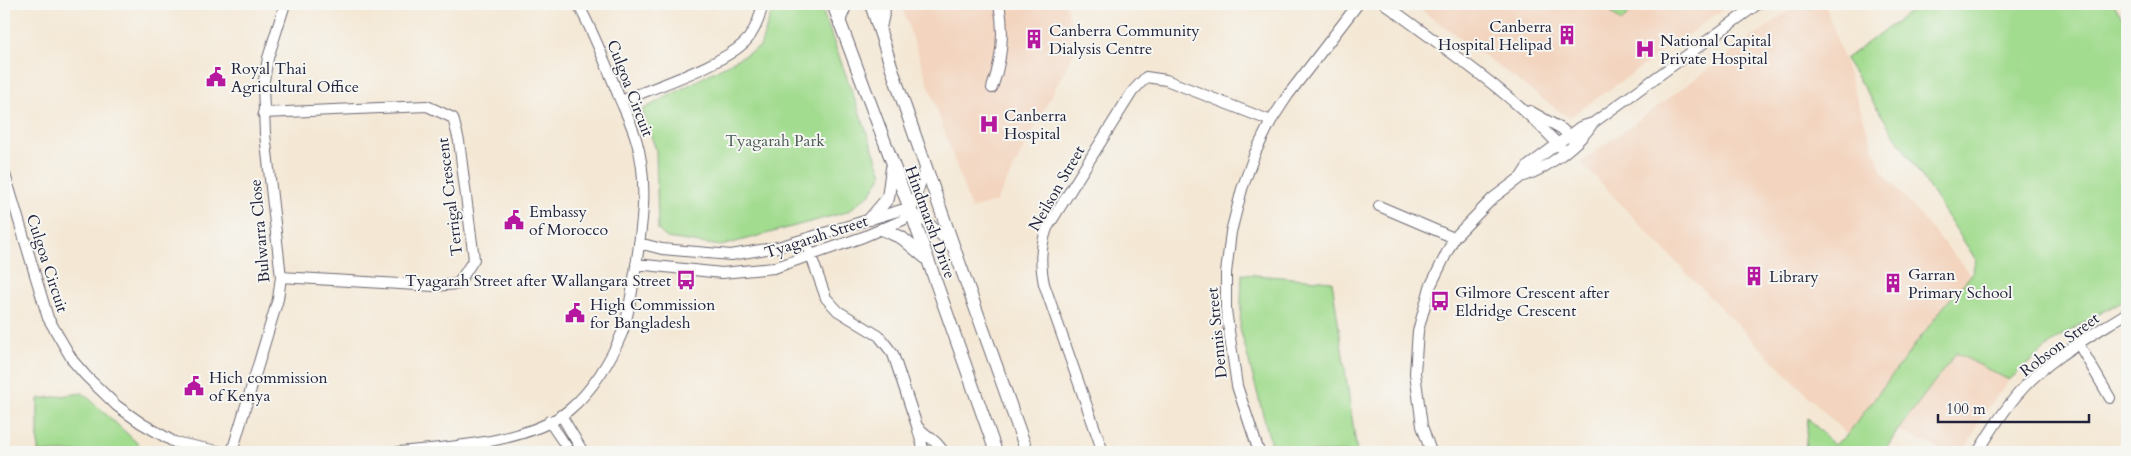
<svg xmlns="http://www.w3.org/2000/svg" width="2131" height="456" viewBox="0 0 2131 456" font-family="Cardo,serif">
<style>
.built{fill:#f3d4be}
.green{fill:#a2dc8f;stroke:#627f65}
.lines{fill:none;stroke-linecap:round;stroke-linejoin:round}
.minor-casing{stroke:#6c6771;stroke-width:12}
.major-casing{stroke:#6c6771;stroke-width:14}
.minor{stroke:#fff;stroke-width:10}
.major{stroke:#fff;stroke-width:12}
.labels{text-anchor:middle;stroke-width:4;stroke-linejoin:round;paint-order:stroke}
.poi-label{font-size:16px;fill:#22223b;stroke:#f6f6f2;text-anchor:start}
.street-label{font-size:16px;fill:#22223b;stroke:#f6f6f2}
.park-label{font-size:16px;fill:#485a54;stroke:#f6f6f2}
</style>
<rect width="100%" height="100%" fill="#f6f6f2"/>
<filter id="ink" filterUnits="userSpaceOnUse"><feTurbulence type="fractalNoise" baseFrequency=".02" numOctaves="2"/><feDisplacementMap in="SourceGraphic" scale="10" xChannelSelector="R" yChannelSelector="G"/><feConvolveMatrix kernelMatrix="1 2 1 2 8 2 1 2 1" color-interpolation-filters="sRGB"/></filter>
<filter id="wash" filterUnits="userSpaceOnUse"><feTurbulence type="fractalNoise" baseFrequency=".0096" numOctaves="4" result="noise"/><feDisplacementMap in="SourceGraphic" scale="20" xChannelSelector="R" yChannelSelector="G"/><feGaussianBlur stdDeviation="1.12" result="paint"/><feColorMatrix in="noise" values="0 0 0 0 0 0 0 0 0 0 0 0 0 0 0 0 0 1.4 0 .05"/><feComposite in="paint" operator="in"/></filter>
<g filter="url(#wash)">
<rect width="100%" height="100%" fill="#f4e8d5"/>
<path class="built" d="M901,4h165l11,42 -81,156 -25,7z
M1413,4h318l-162,114z
M1798,4h27l56,166 90,105 -124,160 -156,-157 -110,-116z
M1956,353l53,27 -29,39 -15,33h-20l-47,-22z"/>
<path class="green" d="M772,4h48l62,170 -11,19 -24,19 -126,34 -54,-8 -9,-8 -2,-80 -14,-40 118,-63 13,-39z
M1607,4h26l3,2 -15,16 -16,-16z
M1921,4h193l13,22v272l-68,39 -50,43 -53,-27 -58,77 -14,22h-79l3,-34 26,27 13,-10 98,-130 26,-30 5,-15 -131,-201z
M1242,274l90,7 25,171h-84l-33,-124z
M83,393l64,59h-109v-53z"/>
</g>
<g filter="url(#ink)">
<g class="lines">
<defs>
<path id="minor" d="M1385,4c61,46 128,89 179,147
M839,24l8,-20
M992,88c10,-28 13,-55 7,-84
M621,101c31,-13 112,-39 129,-65 6,-9 11,-22 12,-32
M1530,111l32,18 10,10
M263,113l164,-7 26,12 6,23 15,118 -16,25 -24,2 -153,-9
M4,171l44,147 25,43 13,15 31,30 24,17 33,19 48,10
M1521,177c23,-6 60,-34 72,-54
M1379,206l75,32
M805,239l21,59 12,13 41,25 14,18 24,72 7,26
M639,243l23,6 69,6 47,-8 123,-37c22,5 36,20 51,37
M636,264l86,9 52,-5 89,-31 40,-17 8,-8 15,-46
M2078,343l32,55
M561,415l22,37
M549,421l21,31
M918,427c8,9 22,16 25,25
M232,452l46,-153 3,-22 -16,-143 -2,-48 5,-28 17,-54
M398,452c50,-5 131,-9 171,-42 23,-19 42,-50 53,-77 8,-21 10,-44 14,-67 6,-41 13,-85 0,-127 -4,-14 -11,-28 -17,-42 -12,-31 -25,-63 -41,-93
M1103,452l-59,-168c-4,-20 -4,-36 3,-56l85,-136 14,-15 20,3 105,41
M1259,452l-22,-66 -11,-76v-37l5,-41 11,-43 13,-36 16,-32 17,-26 70,-91
M1431,452l-9,-26 -7,-53 3,-42 12,-44 24,-49 39,-40 28,-21 7,-11 52,-39 13,-4 165,-119
M1978,452c12,-20 24,-39 39,-57 29,-35 72,-58 110,-82"/>
<path id="major" d="M833,4l78,208 85,240
M871,4l26,80 57,164 73,204
M880,28l5,-24
M870,219l18,-21 4,-30
M882,229l20,9 25,21"/>
</defs>
<use href="#minor" class="minor-casing"/>
<use href="#major" class="major-casing"/>
<use href="#minor" class="minor"/>
<use href="#major" class="major"/>
</g>
</g>
<defs>
<symbol id="building-bare" viewBox="-9 -9 18 18"><path d="M-4-6H4V6H1V3H-1V6H-4ZM-2.5-4.3h1.7v1.8h-1.7ZM.8-4.3h1.7v1.8H.8ZM-2.5-1h1.7V.8h-1.7ZM.8-1h1.7V.8H.8Z" fill="#b5179e" stroke="#f6f6f2" stroke-width="2.5" paint-order="stroke"/></symbol>
<symbol id="hospital-bare" viewBox="-9 -9 18 18"><path d="M-5-5h3v3.5h4V-5h3V5h-3V1.5h-4V5h-3Z" fill="#b5179e" stroke="#f6f6f2" stroke-width="2.5" paint-order="stroke"/></symbol>
<symbol id="civic-bare" viewBox="-9 -9 18 18"><path d="M-.6-6.5H3V-4.5H.6V-3L4-1V1h2V6H-6V1h2V-1L-.6-3ZM-1.2 2.5V6h2.4V2.5Z" fill="#b5179e" stroke="#f6f6f2" stroke-width="2.5" paint-order="stroke"/></symbol>
<symbol id="bus-bare" viewBox="-9 -9 18 18"><path d="M-5-6H5V4H4V6H2V4H-2V6H-4V4H-5ZM-3.5-4V0h7V-4ZM-3.5 1.2v1.5H-2V1.2ZM2 1.2v1.5H3.5V1.2Z" fill="#b5179e" stroke="#f6f6f2" stroke-width="2.5" paint-order="stroke"/></symbol>
</defs>
<g fill-rule="evenodd">
<use href="#building-bare" x="1553" y="21" width="28" height="28"/>
<use href="#building-bare" x="1020" y="25" width="28" height="28"/>
<use href="#hospital-bare" x="1631" y="35" width="28" height="28"/>
<use href="#civic-bare" x="202" y="63" width="28" height="28"/>
<use href="#hospital-bare" x="975" y="110" width="28" height="28"/>
<use href="#civic-bare" x="500" y="206" width="28" height="28"/>
<use href="#building-bare" x="1740" y="262" width="28" height="28"/>
<use href="#bus-bare" x="672" y="266" width="28" height="28"/>
<use href="#building-bare" x="1879" y="269" width="28" height="28"/>
<use href="#bus-bare" x="1426" y="287" width="28" height="28"/>
<use href="#civic-bare" x="561" y="299" width="28" height="28"/>
<use href="#civic-bare" x="180" y="372" width="28" height="28"/>
</g>
<g class="labels">
<g class="poi-label">
<text x="1552" y="32" text-anchor="end">Canberra<tspan x="1552" dy="18">Hospital Helipad</tspan></text>
<text x="1049" y="36">Canberra Community<tspan x="1049" dy="18">Dialysis Centre</tspan></text>
<text x="1660" y="46">National Capital<tspan x="1660" dy="18">Private Hospital</tspan></text>
<text x="231" y="74">Royal Thai<tspan x="231" dy="18">Agricultural Office</tspan></text>
<text x="1004" y="121">Canberra<tspan x="1004" dy="18">Hospital</tspan></text>
<text x="529" y="217">Embassy<tspan x="529" dy="18">of Morocco</tspan></text>
<text x="1908" y="280">Garran<tspan x="1908" dy="18">Primary School</tspan></text>
<text x="1769" y="282">Library</text>
<text x="671" y="286" text-anchor="end">Tyagarah Street after Wallangara Street</text>
<text x="1455" y="298">Gilmore Crescent after<tspan x="1455" dy="18">Eldridge Crescent</tspan></text>
<text x="590" y="310">High Commission<tspan x="590" dy="18">for Bangladesh</tspan></text>
<text x="209" y="383">Hich commission<tspan x="209" dy="18">of Kenya</tspan></text>
</g>
<g class="street-label">
<text transform="translate(631 88) rotate(69)" y="6">Culgoa Circuit</text>
<text transform="translate(1056 188) rotate(-60)" y="6">Neilson Street</text>
<text transform="translate(449 197) rotate(-97)" y="6">Terrigal Crescent</text>
<text transform="translate(931 222) rotate(70)" y="6">Hindmarsh Drive</text>
<text transform="translate(259 231) rotate(-95)" y="6">Bulwarra Close</text>
<text transform="translate(816 236) rotate(-18)" y="6">Tyagarah Street</text>
<text transform="translate(48 263) rotate(72)" y="6">Culgoa Circuit</text>
<text transform="translate(1216 333) rotate(-96)" y="6">Dennis Street</text>
<text transform="translate(2059 344) rotate(-37)" y="6">Robson Street</text>
</g>
<g class="park-label">
<text x="775" y="146">Tyagarah Park</text>
</g>
</g>
<rect width="2131" height="456" fill="none" stroke="#f6f6f2" stroke-width="20"/>
<path d="M1938 414v8h151v-8" fill="none" stroke="#22223b" stroke-width="2.5"/>
<text x="1946" y="414" font-size="15" fill="#22223b" stroke="#f6f6f2" stroke-width="4" paint-order="stroke">100 m</text>
</svg>
